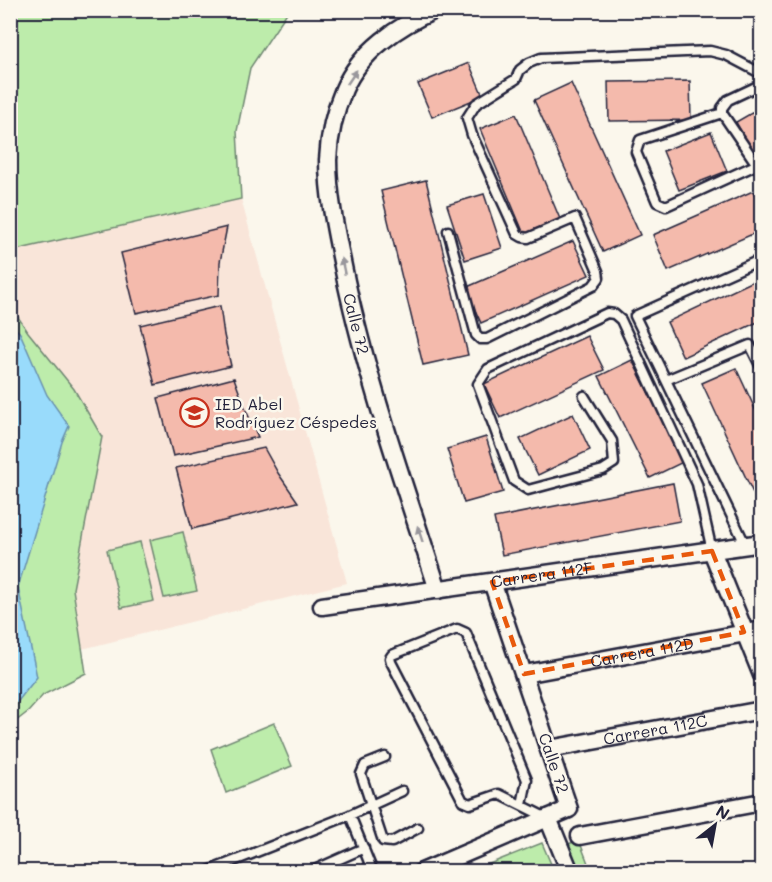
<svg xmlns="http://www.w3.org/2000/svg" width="772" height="882" viewBox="0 0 772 882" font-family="Mali,sans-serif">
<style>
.built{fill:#f9e5d9}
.green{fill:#bdecab;stroke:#708773;stroke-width:1.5}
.water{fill:#99dbfb;stroke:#6991ae;stroke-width:1.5}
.building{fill:#f4baac;stroke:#22223b;stroke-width:1.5}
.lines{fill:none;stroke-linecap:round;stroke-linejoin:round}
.lane-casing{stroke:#22223b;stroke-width:13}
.street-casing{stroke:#22223b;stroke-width:21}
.lane{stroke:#fbf7ec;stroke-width:8}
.street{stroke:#fbf7ec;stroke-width:16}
.oneway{fill:#99979c}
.marked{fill:none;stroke:#e8590c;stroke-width:4.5;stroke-dasharray:12 8;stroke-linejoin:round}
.labels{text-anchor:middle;stroke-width:5;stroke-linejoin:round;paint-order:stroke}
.street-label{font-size:16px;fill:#22223b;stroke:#fbf7ec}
.poi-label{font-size:16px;fill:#22223b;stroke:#fbf7ec;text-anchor:start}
</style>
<rect width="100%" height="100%" fill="#fbf7ec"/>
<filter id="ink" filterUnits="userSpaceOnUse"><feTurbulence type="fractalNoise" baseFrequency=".0167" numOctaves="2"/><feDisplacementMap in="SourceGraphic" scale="12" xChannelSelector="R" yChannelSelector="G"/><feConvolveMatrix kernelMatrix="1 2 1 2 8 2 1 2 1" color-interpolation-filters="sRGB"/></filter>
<g filter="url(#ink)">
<path class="built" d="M241,199l106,384 -265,66 -9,-60 29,-152 -28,-48 -46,-57 -17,-27 -1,-54z"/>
<path class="green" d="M10,11h278l-38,57 -13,63 4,68 -230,52z
M10,305l18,27 46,57 28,48 -29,152 13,84 -43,22 -14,16 -18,14z
M183,532l14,59 -33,7 -14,-58z
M140,542l14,59 -33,7 -14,-58z
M274,723l18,43 -66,27 -15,-44z
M579,840l12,31h-14l-11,-26z
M542,843l12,28h-79l-1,-1z"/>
<path class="water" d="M10,323l10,10 27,62 22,31 -7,16 -44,145 19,90 -26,33z"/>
<path class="building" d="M469,63l14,33 -51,21 -14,-33z
M690,81l1,39 -82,1 -1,-39z
M571,83l69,152 -37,17 -69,-152z
M762,107v61l-26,-46z
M516,114l44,105 -36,15 -44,-105z
M711,132l16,39 -48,19 -16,-39z
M426,180l42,175 -45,10 -42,-174z
M753,191l9,19v20l-94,41 -15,-36z
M484,194l18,54 -37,12 -18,-55z
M227,227l-7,35 -1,33 -83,18 -15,-60z
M573,241l16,34 -108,48 -16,-35z
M762,277v43l-79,37 -16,-35z
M220,306l4,29 7,31 -76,19 -15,-60z
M587,336l17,34 -104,48 -16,-34z
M632,360l51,102 -33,16 -51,-102z
M736,368l26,56v81l-3,1 -57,-123z
M234,378l11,30 13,29 -85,19 -15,-58z
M573,414l17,36 -52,25 -18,-36z
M486,437l17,55 -39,11 -17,-54z
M264,448l14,25 20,29 -106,27 -16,-61z
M673,483l7,38 -178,34 -8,-37z"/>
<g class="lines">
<defs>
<path id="lane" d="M762,84l-34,16 -6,8v5l40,59
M722,113l-82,27 -4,12 21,50 9,4 92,-42
M448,231l28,104 4,4h7l106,-53 6,-8 -1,-7 -23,-53 -47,20 -6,-1 -5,-3 -45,-99 -5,-17 9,-14 40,-25 4,-9 9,-7 12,-5 169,-7 16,4 36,19
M666,380l84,-35 12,24
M584,396l28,45 2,22 -11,7 -75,20 -14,-9 -36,-97 10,-15 119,-56 7,1 7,6 76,164 15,67
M746,546l-111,-230 127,-57
M385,757l-20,8 -4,9 22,67 9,1 26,-14
M522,805l5,-25 -61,-147 -9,-4 -65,26 -2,3 1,4 72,139 7,3 29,-10 48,24
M350,815l23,57
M206,872l144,-57 52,-24
M310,872l54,-24"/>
<g id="street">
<path id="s1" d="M435,10c-36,15 -75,42 -91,79 -9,21 -15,48 -16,71 0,40 10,81 18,121 23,105 59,206 92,309"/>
<path d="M712,551l50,124"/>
<path id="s2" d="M322,606l440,-63"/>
<path id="s3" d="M524,674l238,-44"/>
<path id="s4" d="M549,749l213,-39"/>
<path d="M548,818l22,54"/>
<path d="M580,836l182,-34"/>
<path d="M422,872l147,-63 -77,-227"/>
</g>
</defs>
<use href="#lane" class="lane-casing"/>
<use href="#street" class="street-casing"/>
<use href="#lane" class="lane"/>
<use href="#street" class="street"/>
</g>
<defs><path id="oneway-solid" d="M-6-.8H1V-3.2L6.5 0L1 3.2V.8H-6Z" transform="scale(1.5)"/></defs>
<g class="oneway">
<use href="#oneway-solid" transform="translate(352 77) rotate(-56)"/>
<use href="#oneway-solid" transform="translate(343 266) rotate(-102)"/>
<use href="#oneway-solid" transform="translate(420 534) rotate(-108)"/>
</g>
</g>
<path class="marked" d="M712,551l32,81 -220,42 -32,-92z"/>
<defs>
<symbol id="school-ring" viewBox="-11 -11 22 22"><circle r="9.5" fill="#fbf7ec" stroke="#c8321e" stroke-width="1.5"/><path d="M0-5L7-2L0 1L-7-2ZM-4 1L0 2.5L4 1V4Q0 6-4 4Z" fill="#c8321e"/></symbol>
</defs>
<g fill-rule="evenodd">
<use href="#school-ring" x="178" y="396" width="33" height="33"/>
</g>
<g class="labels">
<g class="street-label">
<text dy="6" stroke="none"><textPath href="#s1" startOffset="363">Calle 72</textPath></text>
<text dy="6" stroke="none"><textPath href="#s2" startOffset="222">Carrera 112F</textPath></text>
<text dy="6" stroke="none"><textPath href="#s3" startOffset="120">Carrera 112D</textPath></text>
<text dy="6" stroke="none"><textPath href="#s4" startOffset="108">Carrera 112C</textPath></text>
<text transform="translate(554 763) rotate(71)" y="6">Calle 72</text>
</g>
<g class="poi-label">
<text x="215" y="410">IED Abel<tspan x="215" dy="18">Rodríguez Céspedes</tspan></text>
</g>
</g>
<rect width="772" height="882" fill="none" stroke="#fbf7ec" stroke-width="36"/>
<rect x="18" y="18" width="736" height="846" fill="none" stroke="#22223b" stroke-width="2" filter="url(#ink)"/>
<g transform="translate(715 825) rotate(31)" stroke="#fbf7ec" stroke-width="4.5" paint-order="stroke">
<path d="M0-4.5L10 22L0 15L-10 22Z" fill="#22223b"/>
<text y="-9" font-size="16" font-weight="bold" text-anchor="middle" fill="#22223b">N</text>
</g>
</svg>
